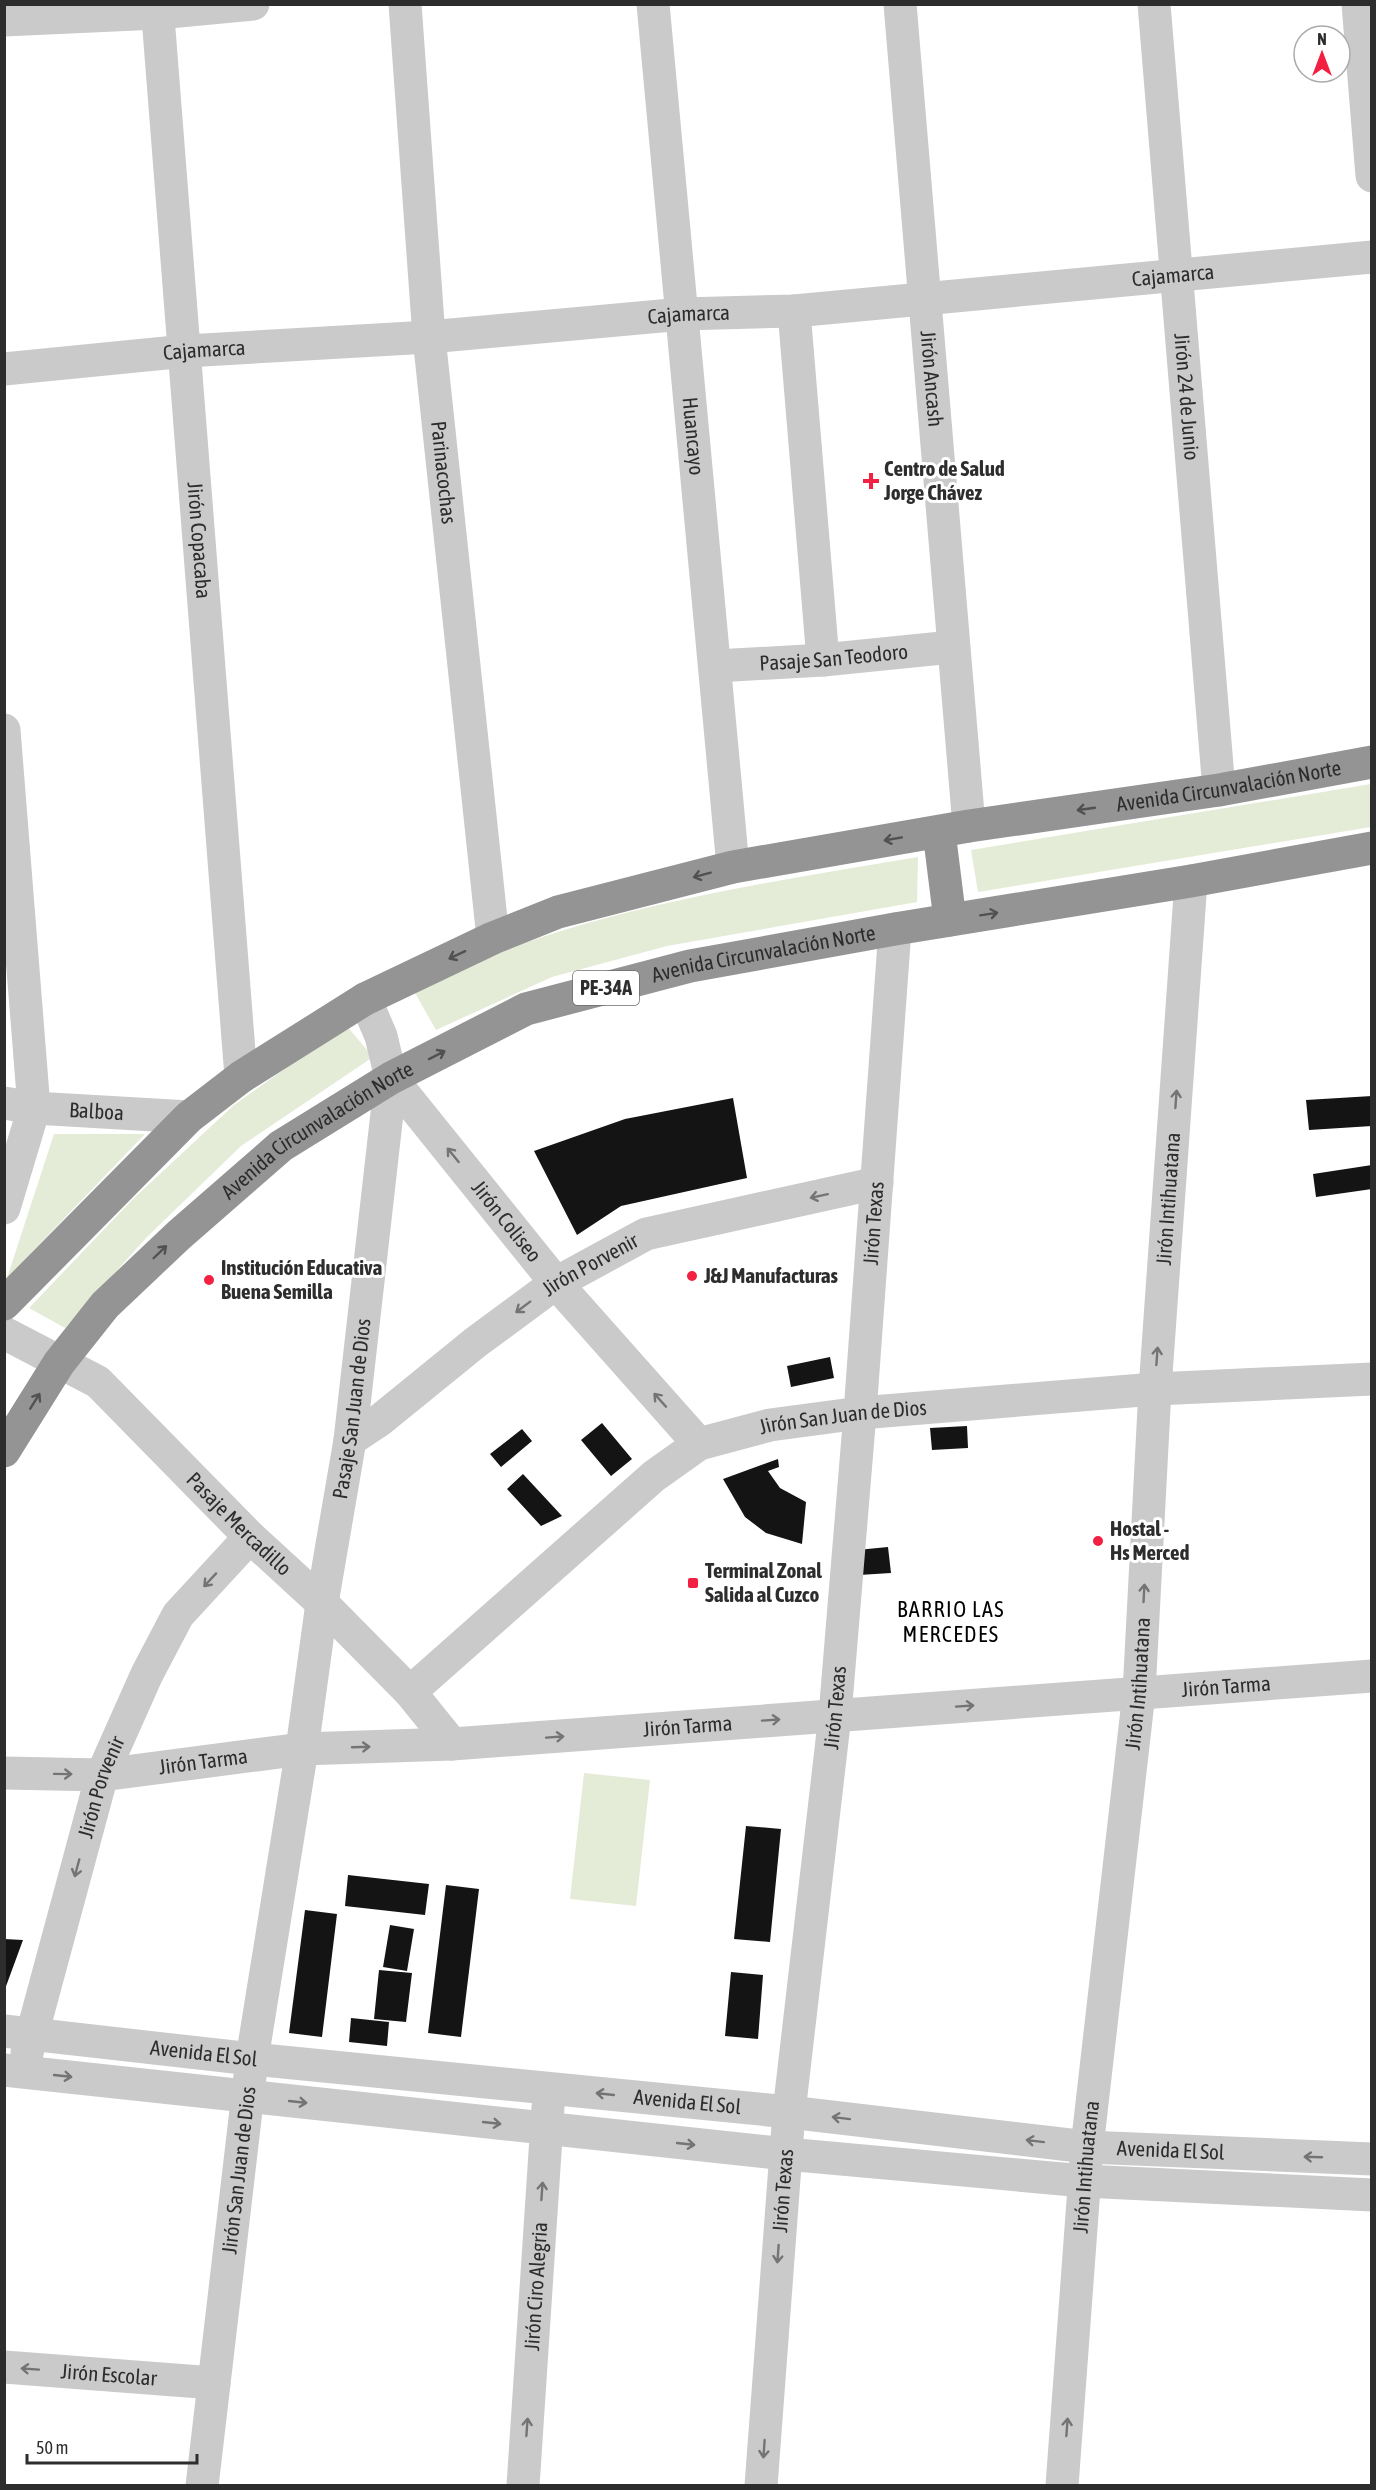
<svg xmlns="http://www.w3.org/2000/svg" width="1376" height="2490" viewBox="0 0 1376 2490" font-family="'Asap Condensed',sans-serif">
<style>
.green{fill:#e4ecd8}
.building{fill:#141414}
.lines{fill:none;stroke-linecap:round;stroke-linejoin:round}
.minor{stroke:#cacaca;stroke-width:33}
.highway{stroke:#949494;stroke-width:33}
.oneway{stroke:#515151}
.oneway2{stroke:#747474}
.poi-dot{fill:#f22142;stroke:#fff;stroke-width:2}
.labels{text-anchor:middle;stroke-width:6;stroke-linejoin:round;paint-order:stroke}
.shield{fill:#fff;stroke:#6c6c6c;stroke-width:1.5}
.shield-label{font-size:20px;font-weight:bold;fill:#2d2d2d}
.street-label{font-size:21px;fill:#2d2d2d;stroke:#fff}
.poi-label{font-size:21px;font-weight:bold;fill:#2d2d2d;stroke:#fff;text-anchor:start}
.neighbourhood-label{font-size:22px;letter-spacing:1.5px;fill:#000;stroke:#fff}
</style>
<rect width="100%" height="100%" fill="#fff"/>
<path class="green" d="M1371,784v43l-393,65 -7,-42z
M918,857l-1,45 -250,44 -115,31 -116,53 -22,-39c37,-16 74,-36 113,-49 126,-43 260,-63 391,-85z
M346,1025l27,32 -132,89 -94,91 -82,91 -36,-20 105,-110 100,-93z
M54,1134h91l-138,144z
M584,1773l66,7 -14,126 -66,-7z"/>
<path class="building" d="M1372,1096v30l-63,4 -3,-30z
M733,1098l14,80 -126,28 -44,29 -43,-84 91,-32z
M1372,1165v24l-56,8 -3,-23z
M830,1357l4,21 -43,9 -4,-21z
M602,1423l30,36 -21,17 -30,-36z
M967,1426l1,22 -36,2 -2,-22z
M522,1429l10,12 -31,26 -11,-13z
M778,1459l1,8 -11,4 12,17 26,14 -4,42 -36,-11 -21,-16 -22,-38z
M523,1474l39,42 -21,10 -34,-37z
M888,1547l3,26 -32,2 -2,-25z
M746,1826l35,3 -11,113 -36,-3z
M348,1875l81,9 -4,31 -80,-9z
M446,1885l33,4 -18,148 -33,-4z
M305,1910l32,4 -15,123 -33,-4z
M390,1925l24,4 -7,42 -24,-4z
M4,1939l19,1 -18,49h-1z
M379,1970l33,3 -6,49 -32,-3z
M731,1972l32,3 -5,64 -33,-3z
M351,2018l38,4 -2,24 -38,-4z"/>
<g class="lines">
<g class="minor">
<path id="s1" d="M157,4l84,1073"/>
<path id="s2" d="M405,4l24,333 64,601"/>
<path id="s3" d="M653,4l80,863"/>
<path id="s4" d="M900,4l69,822"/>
<path id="s5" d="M1154,4l65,786"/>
<path d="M1358,4l14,172"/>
<path d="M4,20l154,-7 95,-9"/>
<path d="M794,311l29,349"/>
<path id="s6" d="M4,369l182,-18 243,-14 254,-23 111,-3 578,-54"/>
<path id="s7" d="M716,666l107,-6 129,-13"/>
<path d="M4,730l30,378 -30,100"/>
<path id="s8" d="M391,1078l165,205 143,161"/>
<path id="s9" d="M4,1103l30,5 155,9"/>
<path id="s10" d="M4,1333l94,49 152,155 72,66 88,89 42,52"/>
<path id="s11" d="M350,1440l30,-20 96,-78 80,-59 90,-49 231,-51"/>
<path id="s12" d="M410,1692l244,-216 45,-32 71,-19 90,-12 295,-24 217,-10"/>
<path id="s13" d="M4,1773l98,2 200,-26 150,-5 920,-68"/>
<path id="s14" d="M4,2031l248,28 537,53 298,35 285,12"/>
<path id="s15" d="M27,2053l75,-278 45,-101 31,-59 72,-78"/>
<path d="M4,2070l782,84 298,27 288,14"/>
<path id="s16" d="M4,2367l210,16"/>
<path id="s17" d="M202,2486l50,-427 50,-310 20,-146 28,-163 41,-362 -10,-42 -16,-37"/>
<path id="s18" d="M523,2486l25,-379"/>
<path id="s19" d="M761,2486l28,-374 46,-397 25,-302 35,-484"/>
<path id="s20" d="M1062,2486l25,-339 52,-454 16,-304 36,-508"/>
</g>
<g class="highway">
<path d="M939,832l11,88"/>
<path id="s21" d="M4,1304l185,-187 52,-40 124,-78 128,-61 65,-26 175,-45 236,-41 250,-36 153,-28"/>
<path id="s22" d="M4,1451l55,-88 46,-58 74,-70 102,-89 110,-68 135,-69 164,-43 205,-37 296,-48 181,-33"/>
</g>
</g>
<defs><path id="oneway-shaft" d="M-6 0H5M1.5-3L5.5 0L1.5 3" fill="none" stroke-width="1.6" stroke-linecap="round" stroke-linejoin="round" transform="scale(1.5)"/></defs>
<g class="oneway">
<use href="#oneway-shaft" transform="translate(1086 809) rotate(172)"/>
<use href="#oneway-shaft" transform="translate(893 839) rotate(170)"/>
<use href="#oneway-shaft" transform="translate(702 875) rotate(165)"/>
<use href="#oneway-shaft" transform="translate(989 914) rotate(-9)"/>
<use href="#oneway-shaft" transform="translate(457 955) rotate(155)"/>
<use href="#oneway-shaft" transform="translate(437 1055) rotate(-27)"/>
<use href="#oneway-shaft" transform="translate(160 1252) rotate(-44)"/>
<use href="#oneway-shaft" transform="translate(35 1401) rotate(-58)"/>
</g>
<g class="oneway2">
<use href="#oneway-shaft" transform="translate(1176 1099) rotate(-86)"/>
<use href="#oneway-shaft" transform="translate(453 1155) rotate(-129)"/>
<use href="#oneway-shaft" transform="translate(819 1196) rotate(168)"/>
<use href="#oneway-shaft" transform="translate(523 1307) rotate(143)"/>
<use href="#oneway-shaft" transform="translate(1157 1356) rotate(-86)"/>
<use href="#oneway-shaft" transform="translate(660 1400) rotate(-132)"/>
<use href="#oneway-shaft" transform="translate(210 1580) rotate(133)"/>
<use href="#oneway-shaft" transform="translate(1144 1593) rotate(-87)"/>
<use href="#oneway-shaft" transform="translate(965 1706) rotate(-4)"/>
<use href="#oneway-shaft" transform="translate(771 1720) rotate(-4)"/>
<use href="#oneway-shaft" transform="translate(555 1737) rotate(-4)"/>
<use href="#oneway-shaft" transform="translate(361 1747) rotate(-2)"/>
<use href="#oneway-shaft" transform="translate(63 1774) rotate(1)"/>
<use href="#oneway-shaft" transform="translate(77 1868) rotate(105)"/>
<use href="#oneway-shaft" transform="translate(63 2076) rotate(6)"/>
<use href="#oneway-shaft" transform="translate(605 2094) rotate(-174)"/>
<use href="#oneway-shaft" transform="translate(298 2102) rotate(6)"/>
<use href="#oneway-shaft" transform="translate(841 2118) rotate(-173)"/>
<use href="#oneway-shaft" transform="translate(492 2123) rotate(6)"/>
<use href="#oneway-shaft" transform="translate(1035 2141) rotate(-173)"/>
<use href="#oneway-shaft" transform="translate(686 2144) rotate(6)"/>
<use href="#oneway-shaft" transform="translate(1313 2157) rotate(-178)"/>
<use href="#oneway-shaft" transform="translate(542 2191) rotate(-86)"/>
<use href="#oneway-shaft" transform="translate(778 2254) rotate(94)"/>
<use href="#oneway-shaft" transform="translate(30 2369) rotate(-176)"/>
<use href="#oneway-shaft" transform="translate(527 2427) rotate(-86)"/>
<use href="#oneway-shaft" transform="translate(1067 2427) rotate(-86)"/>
<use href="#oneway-shaft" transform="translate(764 2449) rotate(94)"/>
</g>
<g class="poi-dot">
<path d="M868 472h6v6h6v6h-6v6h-6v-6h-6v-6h6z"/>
<circle cx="692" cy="1276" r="6"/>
<circle cx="209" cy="1280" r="6"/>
<circle cx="1098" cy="1541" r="6"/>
<rect x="687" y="1577" width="12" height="12" rx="3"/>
</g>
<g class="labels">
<rect class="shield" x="573" y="971" width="66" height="34" rx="4.5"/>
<g class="shield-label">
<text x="606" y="995">PE-34A</text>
</g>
<g class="street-label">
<text dy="7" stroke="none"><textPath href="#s6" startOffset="1173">Cajamarca</textPath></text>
<text dy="7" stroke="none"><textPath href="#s6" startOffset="687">Cajamarca</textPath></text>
<text dy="7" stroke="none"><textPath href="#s6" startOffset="201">Cajamarca</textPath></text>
<text dy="7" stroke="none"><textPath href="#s4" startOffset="376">Jirón Ancash</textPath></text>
<text dy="7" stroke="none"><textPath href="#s5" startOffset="394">Jirón 24 de Junio</textPath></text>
<text dy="7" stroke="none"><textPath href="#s3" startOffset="434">Huancayo</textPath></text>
<text dy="7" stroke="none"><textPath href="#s2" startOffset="470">Parinacochas</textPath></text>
<text dy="7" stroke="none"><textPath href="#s1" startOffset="538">Jirón Copacaba</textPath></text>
<text dy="7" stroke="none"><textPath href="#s7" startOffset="118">Pasaje San Teodoro</textPath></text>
<text dy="7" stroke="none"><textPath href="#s21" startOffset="1370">Avenida Circunvalación Norte</textPath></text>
<text dy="7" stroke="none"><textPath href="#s22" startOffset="940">Avenida Circunvalación Norte</textPath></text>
<text dy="7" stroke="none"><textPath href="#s9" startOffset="93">Balboa</textPath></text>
<text dy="7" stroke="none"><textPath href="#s22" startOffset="454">Avenida Circunvalación Norte</textPath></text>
<text dy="7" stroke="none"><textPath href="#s20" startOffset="1292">Jirón Intihuatana</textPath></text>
<text dy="7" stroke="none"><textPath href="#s8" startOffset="184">Jirón Coliseo</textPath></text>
<text dy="7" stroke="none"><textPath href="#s19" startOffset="1268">Jirón Texas</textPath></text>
<text dy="7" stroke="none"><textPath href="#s11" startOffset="298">Jirón Porvenir</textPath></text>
<text dy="7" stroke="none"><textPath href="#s17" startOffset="1088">Pasaje San Juan de Dios</textPath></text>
<text dy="7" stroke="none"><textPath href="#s12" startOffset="528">Jirón San Juan de Dios</textPath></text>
<text dy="7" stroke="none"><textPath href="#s10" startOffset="306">Pasaje Mercadillo</textPath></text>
<text dy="7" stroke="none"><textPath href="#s20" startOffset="806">Jirón Intihuatana</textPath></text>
<text dy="7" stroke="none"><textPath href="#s13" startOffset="1226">Jirón Tarma</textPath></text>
<text dy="7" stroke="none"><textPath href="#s19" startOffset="782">Jirón Texas</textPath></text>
<text dy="7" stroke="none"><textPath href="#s13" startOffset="686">Jirón Tarma</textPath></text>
<text dy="7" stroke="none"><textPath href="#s13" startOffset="200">Jirón Tarma</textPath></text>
<text dy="7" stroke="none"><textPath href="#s15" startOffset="276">Jirón Porvenir</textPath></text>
<text dy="7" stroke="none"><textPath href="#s14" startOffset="201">Avenida El Sol</textPath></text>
<text dy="7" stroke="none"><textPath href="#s14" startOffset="687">Avenida El Sol</textPath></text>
<text dy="7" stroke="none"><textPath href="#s14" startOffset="1173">Avenida El Sol</textPath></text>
<text dy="7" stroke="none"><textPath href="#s20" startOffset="320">Jirón Intihuatana</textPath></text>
<text dy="7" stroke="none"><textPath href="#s17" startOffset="318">Jirón San Juan de Dios</textPath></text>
<text dy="7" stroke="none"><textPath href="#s19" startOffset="296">Jirón Texas</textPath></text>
<text dy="7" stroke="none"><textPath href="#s18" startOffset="200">Jirón Ciro Alegria</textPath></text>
<text dy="7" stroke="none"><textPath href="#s16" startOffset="105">Jirón Escolar</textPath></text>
</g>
<g class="poi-label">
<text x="884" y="476">Centro de Salud<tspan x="884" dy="24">Jorge Chávez</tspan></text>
<text x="221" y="1275">Institución Educativa<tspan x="221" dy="24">Buena Semilla</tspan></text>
<text x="704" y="1283">J&amp;J Manufacturas</text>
<text x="1110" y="1536">Hostal -<tspan x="1110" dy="24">Hs Merced</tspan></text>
<text x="705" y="1578">Terminal Zonal<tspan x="705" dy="24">Salida al Cuzco</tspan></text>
</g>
<g class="neighbourhood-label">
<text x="951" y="1617">BARRIO LAS<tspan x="951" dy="25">MERCEDES</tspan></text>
</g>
</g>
<rect width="1376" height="2490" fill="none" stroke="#2d2d2d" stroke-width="12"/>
<g transform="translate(1322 54)"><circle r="28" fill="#ffffff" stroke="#ababab" stroke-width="1.5"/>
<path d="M0-4.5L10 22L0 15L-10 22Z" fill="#f22142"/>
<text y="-9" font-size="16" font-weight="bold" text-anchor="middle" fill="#2d2d2d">N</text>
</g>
<path d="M27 2454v9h170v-9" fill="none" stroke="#2d2d2d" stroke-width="3"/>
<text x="36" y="2454" font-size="18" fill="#2d2d2d" stroke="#ffffff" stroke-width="4.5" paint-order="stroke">50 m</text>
</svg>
